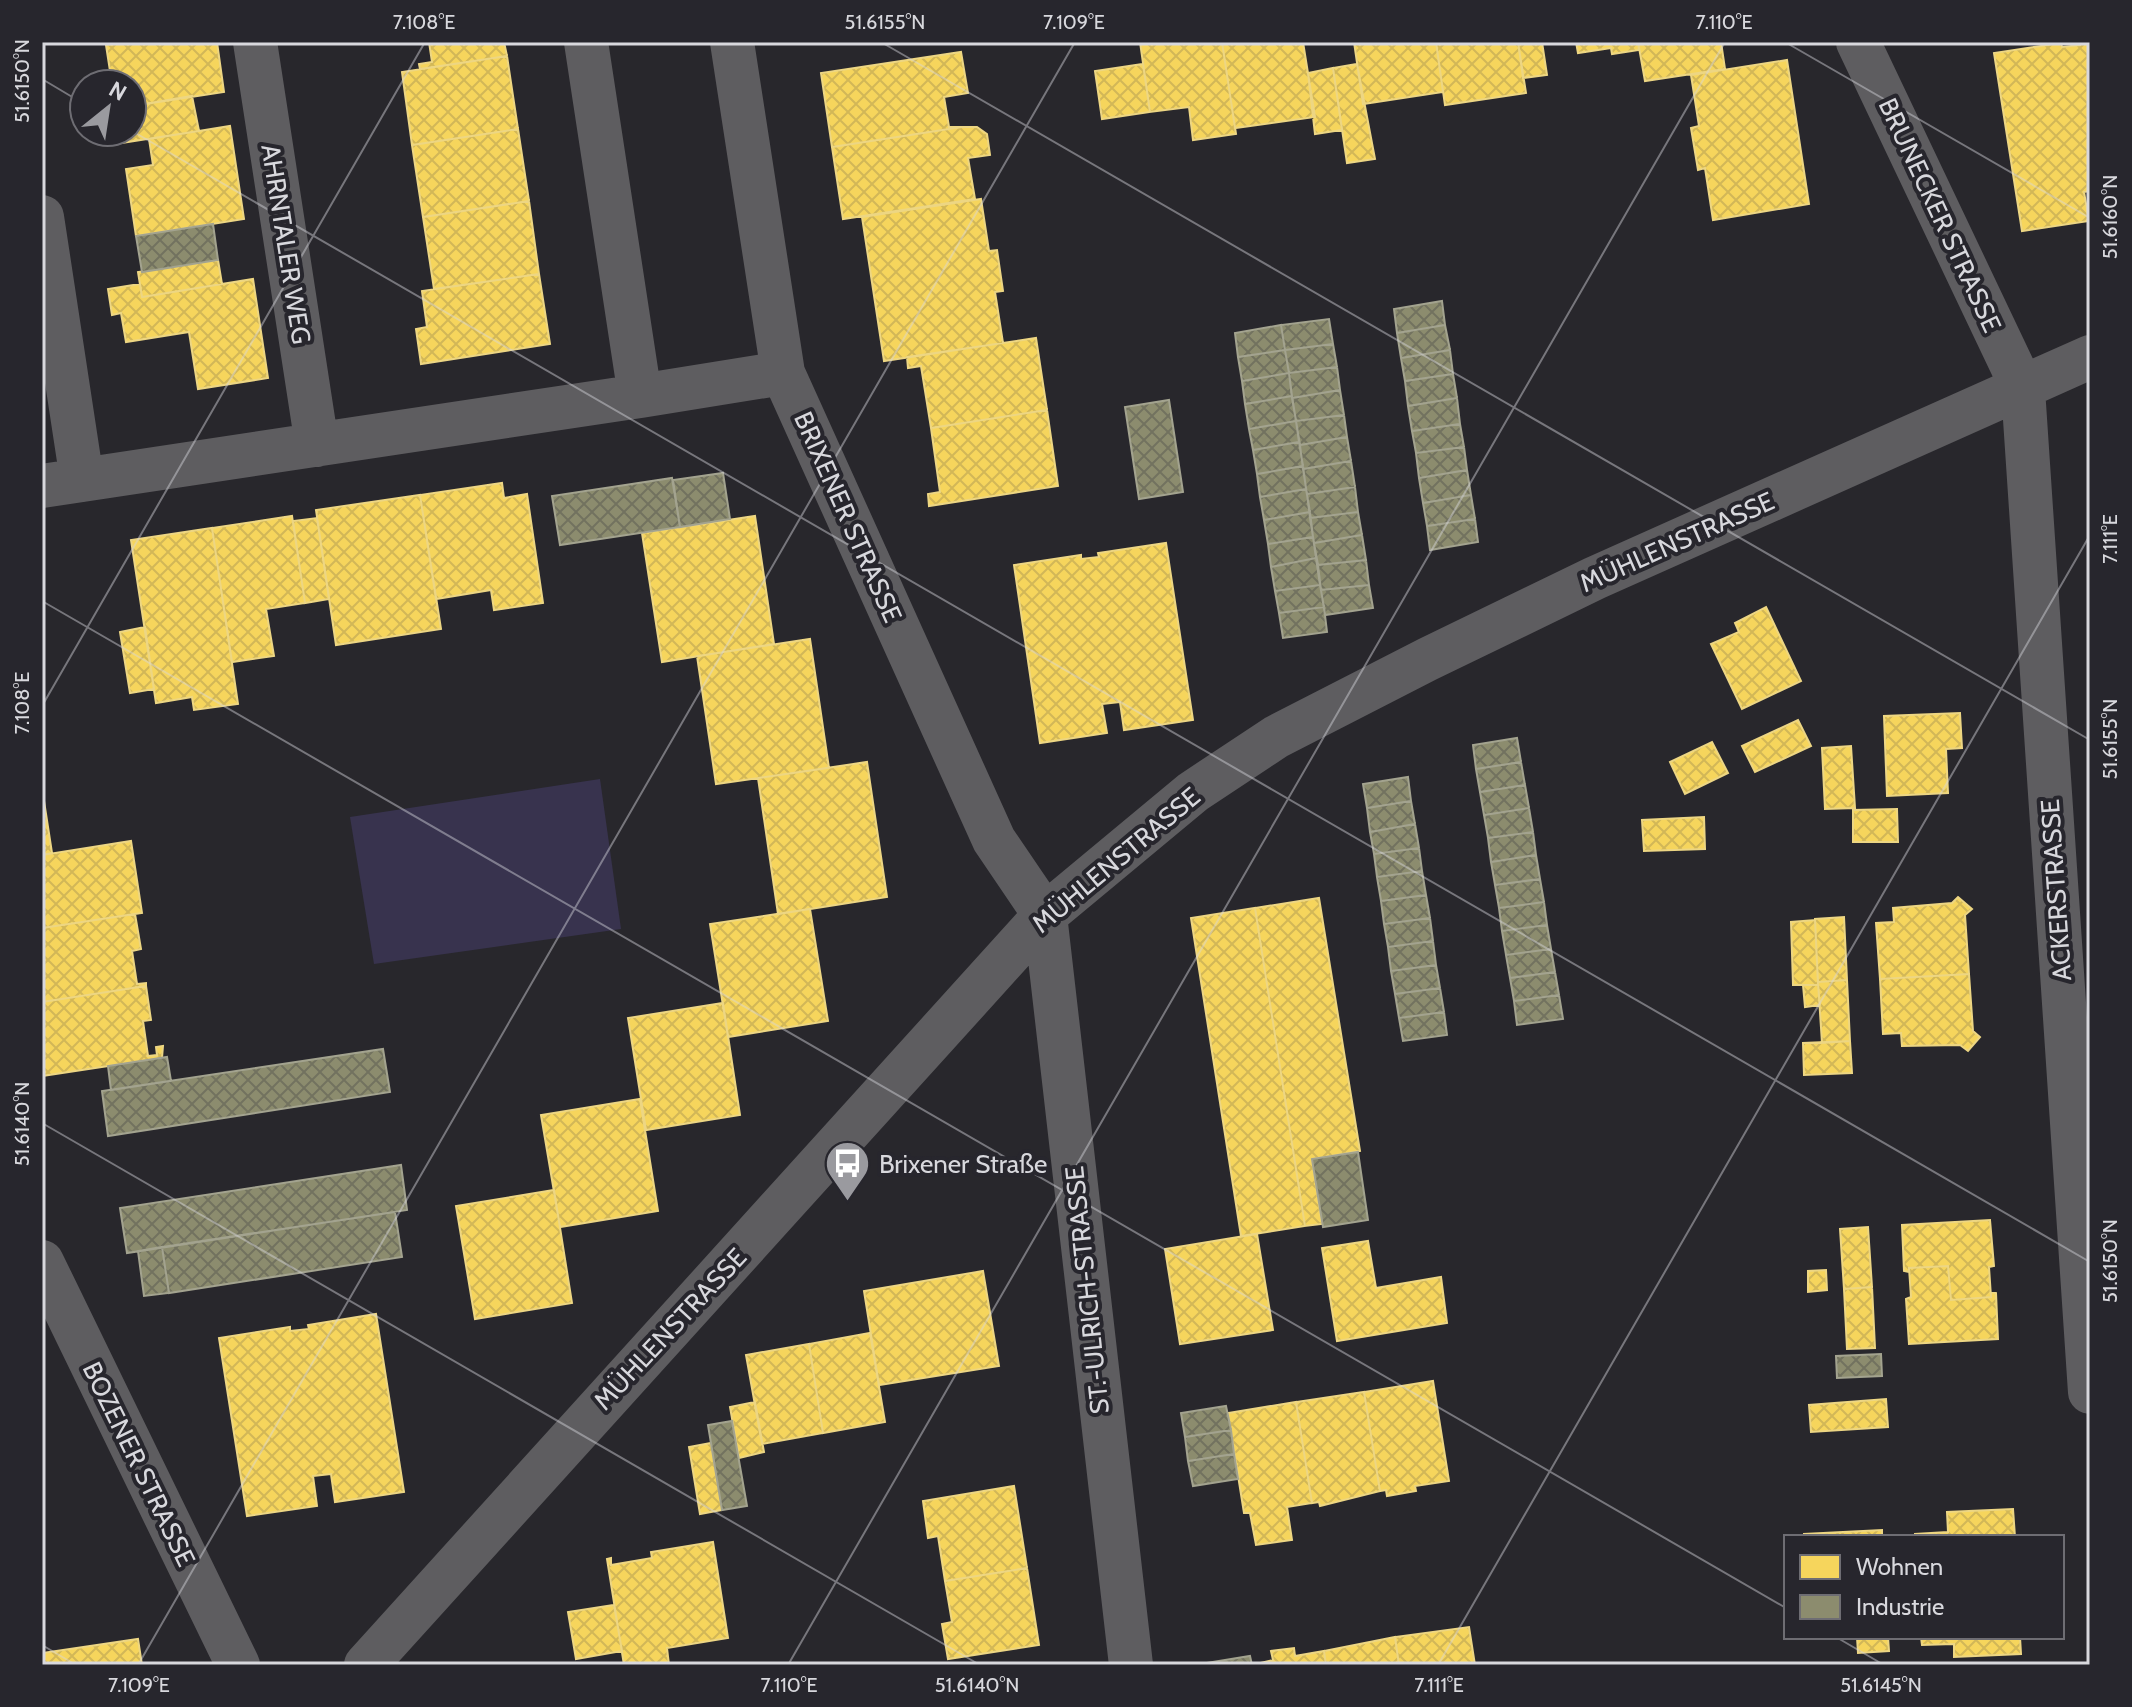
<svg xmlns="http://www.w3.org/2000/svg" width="2132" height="1707" viewBox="0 0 2132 1707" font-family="Cabin,sans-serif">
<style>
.green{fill:#38334e}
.homes{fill:url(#homes-cross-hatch);stroke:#edd683;stroke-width:2}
.industry{fill:url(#industry-cross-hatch);stroke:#a3a38f;stroke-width:2}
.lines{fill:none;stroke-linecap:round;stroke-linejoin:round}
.minor{stroke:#5e5d60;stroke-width:44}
.ticks{fill:none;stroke:#d8d8dd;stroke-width:2;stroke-opacity:0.45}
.labels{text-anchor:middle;stroke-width:8;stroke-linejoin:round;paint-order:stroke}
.street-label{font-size:26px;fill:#d8d8dd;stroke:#27262d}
.poi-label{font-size:26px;fill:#d8d8dd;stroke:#27262d;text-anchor:start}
.neatline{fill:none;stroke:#d8d8dd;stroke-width:3}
.ticks-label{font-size:20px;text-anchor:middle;fill:#d8d8dd}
</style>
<defs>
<pattern id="homes-cross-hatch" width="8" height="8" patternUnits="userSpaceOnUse" patternTransform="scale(2)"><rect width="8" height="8" fill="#f6d55c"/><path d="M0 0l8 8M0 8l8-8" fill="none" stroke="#d2b757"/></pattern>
<pattern id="industry-cross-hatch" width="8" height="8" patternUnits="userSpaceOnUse" patternTransform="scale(2)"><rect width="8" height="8" fill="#8c8c6e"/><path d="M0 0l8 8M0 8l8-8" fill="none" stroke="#72725f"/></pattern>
</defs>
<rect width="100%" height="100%" fill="#28272c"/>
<path class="green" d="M600,779l21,150 -247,35 -24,-147z"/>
<path class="homes" d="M129,42h88l7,50 -92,14v-22h-20l-6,-39z
M429,42h75l3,14 -87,13 -1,-5 13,-2z
M1140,42h82l14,92 -43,6 -4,-33 -39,5z
M1222,42h81l12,75 -80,11z
M1354,42h82l7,50 -80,12z
M1436,42h82l8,51 -81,12z
M1518,42h24l5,33 -24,3z
M1576,42h62l1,8 -27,4 -1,-6 -33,5z
M1638,42h83l4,27 -80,12z
M2080,42h10v149l-6,1 5,29 -67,10 -28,-178 67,-10 1,4 18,-2z
M961,52l7,41 -24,4 5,30h13l-130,20 -11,-74z
M507,56l11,73 -106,16 -10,-73z
M1787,60l22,144 -96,16 -8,-52 -7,2 -7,-42 8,-2 -8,-51z
M1143,64l7,48 -48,7 -7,-48z
M1357,64l18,95 -28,4 -14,-95z
M1333,68l9,62 -27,4 -7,-61z
M192,96l7,35 -78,12 -2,-11h13v-26z
M230,126l14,93 -108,17 -10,-67 27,-4 -4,-26z
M962,127h15l10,7 3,21 -22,3 7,41 -132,20 -11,-72z
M518,129l11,72 -106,16 -11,-72z
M981,199l8,52 8,-1 6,41 -8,1 8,51 -119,18 -22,-144z
M529,201l10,73 -105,15 -11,-72z
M218,260l4,24 -80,13 -4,-25z
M539,274l11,70 -129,20 -5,-35 11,-2 -5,-36z
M253,279l15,99 -70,11 -9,-57 -63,10 -5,-29 -9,2 -4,-26 32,-5 2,13z
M1036,338l11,72 -116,18 -10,-62 -13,2 -1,-11z
M1047,410l11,76 -129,20 -1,-12 12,-2 -9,-64z
M502,483l2,15 23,-4 16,109 -49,7 -3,-20 -55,9 -16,-104z
M420,495l21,134 -105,16 -20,-135z
M292,516l13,87 -39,6 8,47 -42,6 -20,-134z
M755,516l19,128 -112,18 -20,-129z
M317,518l12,81 -24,4 -12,-82z
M212,528l26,176 -44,6 -2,-13 -36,6 -25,-163z
M1166,543l27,177 -69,10 -4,-28 -18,2 5,29 -67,10 -26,-178 67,-10v4l18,-2 -1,-4z
M1766,607l35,74 -59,28 -31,-65 28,-12 -4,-9z
M145,627l9,62 -24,4 -10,-61z
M810,639l19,129 -113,16 -19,-128z
M1960,713l2,35 -16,1 2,44 -61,3 -3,-80z
M1798,720l13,26 -56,26 -13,-26z
M1712,742l16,31 -43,21 -15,-32z
M1851,746l4,62 -30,1 -3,-61z
M867,762l20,135 -109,17 -20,-136z
M42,788l10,65 -10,2z
M1897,809l1,33h-45v-32z
M1704,817l1,32 -61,2 -2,-31z
M131,841l11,72 -100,15v-73z
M1958,897l14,12 -7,6 4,59 -89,5 -4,-56 18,-1 -1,-14 59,-5z
M1319,898l41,253 -48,8 10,65 -17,2 -50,-318z
M1255,908l50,318 -64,10 -50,-318z
M810,909l18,112 -100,16 -18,-113z
M135,914l6,35 -9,2 5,33 9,-1v3l-104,16v-74z
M1844,917l3,63 -29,2 -3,-63z
M1815,920l3,65h-25l-2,-63z
M1969,974l4,57 7,6 -12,14 -8,-6 -58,1 -1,-13 -18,1 -3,-55z
M1847,980l3,61 -28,2 -4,-61z
M1803,985h15l2,20 -15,2z
M146,986l5,34 -8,1 5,35 9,-1 -1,-8 7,-1 -1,12 -120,18v-74z
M723,1003l17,112 -94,15 -18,-112z
M1850,1041l2,32 -48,2 -1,-32z
M640,1099l18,112 -98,16 -19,-112z
M554,1190l18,113 -97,16 -19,-113z
M1990,1220l4,46 -5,1 2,30 -40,3 -3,-34 -39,2v4l-5,-1 -2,-46z
M1868,1227l4,60 -28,2 -4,-60z
M1257,1234l16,96 -93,14 -15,-95z
M1368,1241l8,47 65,-11 6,46 -110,18 -15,-93z
M1948,1266l3,34 40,-3v-5l5,1 2,46 -89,5 -3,-45 5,-2 -2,-29z
M1826,1270l1,20 -19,2v-21z
M983,1271l16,95 -120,19 -15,-94z
M1872,1287l3,61 -28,1 -3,-60z
M376,1314l28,178 -69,10 -4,-28 -18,2 4,30 -70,10 -28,-178 71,-11v4l19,-2 -1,-4z
M870,1333l15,89 -62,11 -14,-89z
M809,1344l14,89 -61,11 -16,-89z
M1433,1381l16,100 -34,5 1,5 -29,5 -1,-6 -6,1 -16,-99z
M1364,1392l16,99 -60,15 -1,-4 -7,1 -16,-101z
M1886,1399l2,28 -77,5 -2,-27z
M755,1402l9,50 -25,6 -9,-51z
M1296,1402l16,101 -25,4 5,33 -36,5 -6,-32h-6l-16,-100z
M711,1443l11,67 -22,4 -11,-67z
M1014,1486l13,82 -82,13 -7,-45 -10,2 -5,-37z
M2013,1509l2,28h-100v-3l33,-2 -1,-20z
M1882,1530v7h-78v-3z
M713,1542l15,96 -61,10 2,17h-45l-17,-106 4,-1v7l41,-7 -1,-6z
M1027,1568l12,77 -91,14 -6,-35 10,-2 -7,-41z
M614,1605l8,46 -46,8 -8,-47z
M1469,1627l6,38h-76l-4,-28z
M1395,1637l4,28h-73l-2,-14z
M1857,1637h31l1,14 -31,2z
M1921,1637h99l1,17 -67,3v-13l-32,1z
M138,1639l4,26h-99l-1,-12z
M1294,1648l1,8 29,-5 2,14h-74l21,-5 -2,-9z"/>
<path class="industry" d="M213,224l5,36 -76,12 -6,-36z
M1442,301l3,24 -48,8 -3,-24z
M1329,319l4,25 -48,6 -4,-25z
M1281,325l4,25 -47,7 -3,-24z
M1445,325l5,25 -49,8 -4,-25z
M1333,344l4,23 -48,6 -4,-23z
M1285,350l4,23 -47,8 -4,-24z
M1450,350l3,24 -48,7 -4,-23z
M1337,367l3,23 -48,8 -3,-25z
M1289,373l3,23 -47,8 -3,-23z
M1453,374l4,24 -49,8 -3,-25z
M1340,390l4,25 -48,6 -4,-23z
M1292,396l4,25 -47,8 -4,-25z
M1457,398l3,26 -48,7 -4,-25z
M1169,400l14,92 -44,7 -14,-92z
M1344,415l3,22 -47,8 -4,-24z
M1296,421l3,21 -46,8 -4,-21z
M1460,424l4,23 -48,6 -4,-22z
M1347,437l4,24 -48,8 -3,-24z
M1299,442l4,24 -46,8 -4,-24z
M1464,447l3,23 -48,8 -3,-25z
M1351,461l4,26 -48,7 -4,-25z
M1303,466l3,23 -46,8 -3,-23z
M1467,470l4,25 -48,8 -4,-25z
M723,473l7,46 -50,8 -7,-47z
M672,478l8,49 -120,18 -8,-49z
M1355,487l3,25 -48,6 -3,-24z
M1306,489l4,23 -46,8 -4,-23z
M1471,495l4,24 -48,7 -4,-23z
M1310,512l3,25 -45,7 -4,-24z
M1358,512l4,23 -48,8 -4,-25z
M1475,519l3,23 -48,8 -3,-24z
M1362,535l4,25 -48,5 -4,-22z
M1313,537l3,21 -45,9 -3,-23z
M1316,558l4,27 -45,6 -4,-24z
M1366,560l3,25 -48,5 -3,-25z
M1320,585l4,22 -45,6 -4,-22z
M1369,585l4,23 -48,7 -4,-25z
M1324,607l3,25 -44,6 -4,-25z
M1517,738l4,24 -45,7 -3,-24z
M1521,762l4,23 -45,7 -4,-23z
M1408,777l3,24 -44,7 -4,-24z
M1525,785l4,23 -45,7 -4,-23z
M1411,801l4,23 -45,8 -3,-24z
M1529,808l4,24 -45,6 -4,-23z
M1415,824l4,24 -45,6 -4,-22z
M1533,832l3,23 -45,7 -3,-24z
M1419,848l3,23 -45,6 -3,-23z
M1536,855l4,24 -45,6 -4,-23z
M1422,871l4,24 -45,6 -4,-24z
M1540,879l4,23 -45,6 -4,-23z
M1426,895l4,23 -46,6 -3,-23z
M1544,902l3,23 -45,6 -3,-23z
M1430,918l3,23 -45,6 -4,-23z
M1547,925l4,24 -45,6 -4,-24z
M1433,941l3,24 -45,6 -3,-24z
M1551,949l4,23 -45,6 -4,-23z
M1436,965l4,23 -45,6 -4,-23z
M1555,972l4,23 -45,6 -4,-23z
M1440,988l4,24 -45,6 -4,-24z
M1559,995l4,24 -46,6 -3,-24z
M1444,1012l3,23 -44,6 -4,-23z
M383,1049l7,43 -282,44 -6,-45z
M167,1057l4,24 -60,9 -3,-24z
M1358,1152l10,68 -45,7 -11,-68z
M401,1165l6,45 -280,43 -7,-45z
M395,1212l7,45 -233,36 -7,-46z
M162,1247l7,46 -25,3 -6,-45z
M1881,1354l1,22 -45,2 -1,-22z
M1226,1406l5,24 -46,7 -4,-24z
M732,1421l15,85 -25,4 -14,-85z
M1231,1430l3,24 -46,7 -3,-24z
M1234,1454l4,25 -45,7 -5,-25z
M1250,1656l2,9h-46v-2z"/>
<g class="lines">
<path class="minor" d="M255,42l62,403
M586,42l54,354 143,-23
M732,42l51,331 211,467 51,75 86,750
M1858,42l165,347 67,1003
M42,217l40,263
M42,486l598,-90
M42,1262l196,403
M366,1665l679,-750 148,-123 83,-55 152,-78 167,-81 495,-221"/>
</g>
<path class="ticks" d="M881,42l1209,698M1785,42l305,176M42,79l42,25M132,131l1958,1131M42,601l1744,1007M42,706l383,-664M42,1123l938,542M1836,1637l48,28M42,1645l34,20M138,1665l937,-1623M788,1665l937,-1623M1438,1665l652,-1130M2088,1665l2,-4"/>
<defs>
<symbol id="bus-pin" viewBox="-11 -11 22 30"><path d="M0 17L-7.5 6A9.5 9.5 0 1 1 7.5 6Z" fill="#9a9a9f" stroke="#27262d"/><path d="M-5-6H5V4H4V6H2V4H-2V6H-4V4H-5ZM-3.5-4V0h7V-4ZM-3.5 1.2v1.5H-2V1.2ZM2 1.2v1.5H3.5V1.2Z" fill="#fff"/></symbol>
</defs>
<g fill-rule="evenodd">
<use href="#bus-pin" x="822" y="1138" width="51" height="69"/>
</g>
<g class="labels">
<g class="street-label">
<text transform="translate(1940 215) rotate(65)" y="9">BRUNECKER STRASSE</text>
<text transform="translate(286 244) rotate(81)" y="9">AHRNTALER WEG</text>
<text transform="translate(848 517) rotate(66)" y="9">BRIXENER STRASSE</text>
<text transform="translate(1677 542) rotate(-24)" y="9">MÜHLENSTRASSE</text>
<text transform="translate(1116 860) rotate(-40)" y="9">MÜHLENSTRASSE</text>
<text transform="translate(2056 890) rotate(-94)" y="9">ACKERSTRASSE</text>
<text transform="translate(1087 1290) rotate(-96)" y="9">ST.-ULRICH-STRASSE</text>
<text transform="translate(670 1329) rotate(-47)" y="9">MÜHLENSTRASSE</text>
<text transform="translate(139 1464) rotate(64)" y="9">BOZENER STRASSE</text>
</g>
<g class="poi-label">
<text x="879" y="1173">Brixener Straße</text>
</g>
</g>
<rect width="2132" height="1707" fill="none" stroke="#27262d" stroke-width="88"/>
<rect x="1784" y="1535" width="280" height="104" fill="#27262d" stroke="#6e6d73" stroke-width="2"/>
<rect x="1800" y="1555" width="40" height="24" fill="#f6d55c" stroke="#6e6d73" stroke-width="2"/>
<text x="1856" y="1575" font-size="24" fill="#d8d8dd">Wohnen</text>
<rect x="1800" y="1595" width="40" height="24" fill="#8c8c6e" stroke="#6e6d73" stroke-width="2"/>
<text x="1856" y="1615" font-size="24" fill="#d8d8dd">Industrie</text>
<g transform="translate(108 108) rotate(30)"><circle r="38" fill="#27262d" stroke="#6e6d73" stroke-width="2"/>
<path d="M0-6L14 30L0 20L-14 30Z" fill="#9a9a9f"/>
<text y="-12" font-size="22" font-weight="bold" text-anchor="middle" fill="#d8d8dd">N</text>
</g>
<rect x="44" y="44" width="2044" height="1619" class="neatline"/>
<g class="ticks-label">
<text x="424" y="29">7.108°E</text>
<text x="885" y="29">51.6155°N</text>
<text x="1074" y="29">7.109°E</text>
<text x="1724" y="29">7.110°E</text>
<text transform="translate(22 81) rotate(-90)" y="7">51.6150°N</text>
<text transform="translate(2110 217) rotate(-90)" y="7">51.6160°N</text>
<text transform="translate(2110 539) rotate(-90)" y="7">7.111°E</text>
<text transform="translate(22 703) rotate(-90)" y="7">7.108°E</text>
<text transform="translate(2110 739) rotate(-90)" y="7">51.6155°N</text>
<text transform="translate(22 1124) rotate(-90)" y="7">51.6140°N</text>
<text transform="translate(2110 1261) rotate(-90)" y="7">51.6150°N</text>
<text x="139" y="1692">7.109°E</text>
<text x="789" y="1692">7.110°E</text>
<text x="977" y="1692">51.6140°N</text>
<text x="1439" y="1692">7.111°E</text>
<text x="1881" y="1692">51.6145°N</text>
</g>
</svg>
